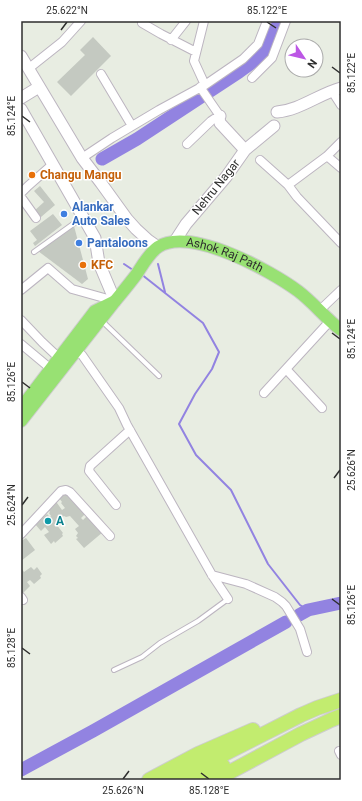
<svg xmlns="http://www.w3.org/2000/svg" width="362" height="801" viewBox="0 0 362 801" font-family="Roboto,sans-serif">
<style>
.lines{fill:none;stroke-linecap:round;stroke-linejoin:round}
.stream{stroke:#9283e1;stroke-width:2}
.river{stroke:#9283e1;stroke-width:13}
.building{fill:#c4c9c1}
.lane-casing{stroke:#bcb5c0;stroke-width:6}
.street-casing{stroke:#bcb5c0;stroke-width:10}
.secondary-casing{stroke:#bcb5c0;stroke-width:13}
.primary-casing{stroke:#cdcdcd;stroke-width:14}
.highway-casing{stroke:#cdcdcd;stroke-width:16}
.lane{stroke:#fff;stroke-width:4}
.street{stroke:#fff;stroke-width:8}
.secondary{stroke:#fff;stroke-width:11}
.primary{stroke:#98e173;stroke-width:12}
.highway{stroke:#c2ec6f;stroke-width:14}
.ticks{fill:none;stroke:#2e2e2e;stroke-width:1.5}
.food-dot{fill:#e8710a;stroke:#fff;stroke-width:1.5}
.shop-dot{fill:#3f7fe0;stroke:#fff;stroke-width:1.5}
.culture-dot{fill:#0f9aa8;stroke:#fff;stroke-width:1.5}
.labels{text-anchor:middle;stroke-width:3;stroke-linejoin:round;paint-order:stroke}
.food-label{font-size:12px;font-weight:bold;fill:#c56008;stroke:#fff;text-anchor:start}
.street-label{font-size:12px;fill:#2e2e2e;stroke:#fff}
.shop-label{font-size:12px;font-weight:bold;fill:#366cbe;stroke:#fff;text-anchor:start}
.culture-label{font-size:12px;font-weight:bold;fill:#0d838f;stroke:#fff;text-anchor:start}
.neatline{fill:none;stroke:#2e2e2e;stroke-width:1.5}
.ticks-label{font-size:10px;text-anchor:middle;fill:#2e2e2e}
</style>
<rect width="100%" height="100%" fill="#e8ede2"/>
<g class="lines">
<path class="stream" d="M124,264l9,6
M158,264l7,28
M141,274l62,49 16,29 -7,17 -17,25 -16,30 17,31 35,35 37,74 32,41 8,5"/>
<path class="river" d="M102,159l35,-20 102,-67 22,-16 10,-20 4,-15
M299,615l9,-5 33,-7
M21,770l72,-39 193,-109"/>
</g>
<path class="building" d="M93,37l18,19 -40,40 -14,-14 28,-27 -5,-5z
M40,186l15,19 -14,12 -2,-2 -2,2 -4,-5 11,-10 -10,-11z
M53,214l9,11 -27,21 -2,-3 4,-3 -7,-9z
M74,226l14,53 -6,5 -44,-33z
M65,493l9,10 2,-1 10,11 -5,5 2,2 6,-6 2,3 -3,1 4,4 1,-1 10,11 -19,16 -8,-9 2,-1 -2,-2 2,-3 -3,-4 4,-3 -9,-10 -4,1 -2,-1 -6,4v3l-2,1 7,9 -1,1 1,2 -8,7 -1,-2 -3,3 -7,-9 5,-3 -4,-5 -4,4 -6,-7 12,-10 3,3 1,-1 -2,-3 1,-1 -3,-4 8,-5h2l5,7 3,-2 -4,-5 1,-1 -3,-4z
M26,538l9,12 -14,11v-17l1,-1 -1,-2z
M31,567l3,3 3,-3 5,7 -2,2 1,2 -7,6 -4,-4 -3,2 3,4 -7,7 -2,-2v-23l3,4z"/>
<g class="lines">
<defs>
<path id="lane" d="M34,252l49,-35
M102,321l57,55
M114,670l28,-13 18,-14 38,-22 30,-22"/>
<path id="street" d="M204,21l-10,40 11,24
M142,23l19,11 35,18
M171,40l15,-19
M28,69l34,-27 19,-21
M101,74l31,52
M252,78l20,-20 14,-37
M200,87l20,29
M332,91l9,14
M187,144l24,-23 3,-2 5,-1
M327,156l14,-14
M82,158l30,-20 47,-28 46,-25 38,-26 15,-15 9,-23
M260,160l28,25 9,12 44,46
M288,185l39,-29 14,12
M21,193l7,-7 25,-22
M21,197l15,21
M21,290l27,-22 24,21 43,12
M320,310l21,-20
M21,320l21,22 17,16
M21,344l30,25
M75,351l7,4 37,53 8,17 85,150 16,24
M286,369l36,39
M264,393l66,-72
M116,505l-27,-34 1,-5 40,-36
M21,534l40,-43 5,-1 4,2 40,44
M212,575l34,9 29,13 7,5 4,4 14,23 7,23
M21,597l2,3
M339,751l2,4"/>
<path id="secondary" d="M21,56l61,102 19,25 26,36 9,10 12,11 10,7
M21,98l18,-11
M21,109l74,129 4,25 16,38
M277,112c23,-2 42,-18 64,-24
M245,150l29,-24
M175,241l11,-17 40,-47 19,-27 -25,-27 -1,-5 1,-2"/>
<g id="primary">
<path id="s1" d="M115,301c7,-8 14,-17 21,-26 6,-9 13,-22 22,-28 32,-21 113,24 140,44 16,12 27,27 43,39"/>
<path d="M21,408l74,-97 20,-10 -94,120"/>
</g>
<path id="highway" d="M149,780l49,-26 55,-24
M173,780l128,-65 16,-7 24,-8
M195,780l28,-14
M215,780l86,-46 30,-14 10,-4"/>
</defs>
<use href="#lane" class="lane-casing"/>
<use href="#street" class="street-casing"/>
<use href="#secondary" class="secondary-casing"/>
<use href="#primary" class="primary-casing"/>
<use href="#highway" class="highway-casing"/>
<use href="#lane" class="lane"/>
<use href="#street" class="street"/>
<use href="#secondary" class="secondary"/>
<use href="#primary" class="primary"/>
<use href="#highway" class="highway"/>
</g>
<path class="ticks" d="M267,22l9,6M61,30l6,-8M332,67l8,6M22,116l8,6M332,333l8,6M22,382l8,6M334,478l6,-8M22,505l6,-8M332,599l8,6M22,648l8,6M201,773l8,6M123,779l6,-8"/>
<g class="food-dot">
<circle cx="32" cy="175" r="4"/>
<circle cx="83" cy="265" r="4"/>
</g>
<g class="shop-dot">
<circle cx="64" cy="214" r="4"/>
<circle cx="79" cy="243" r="4"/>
</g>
<circle class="culture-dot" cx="48" cy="521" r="4"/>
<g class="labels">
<g class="food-label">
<text x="40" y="179">Changu Mangu</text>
<text x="91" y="269">KFC</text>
</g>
<g class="street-label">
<text transform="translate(216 187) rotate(-51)" y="4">Nehru Nagar</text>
<text dy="4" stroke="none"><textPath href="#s1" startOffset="139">Ashok Raj Path</textPath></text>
</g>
<g class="shop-label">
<text x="72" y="211">Alankar<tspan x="72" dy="14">Auto Sales</tspan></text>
<text x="87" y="247">Pantaloons</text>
</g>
<g class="culture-label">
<text x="56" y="525">A</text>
</g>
</g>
<rect width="362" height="801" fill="none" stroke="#ffffff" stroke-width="44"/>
<g transform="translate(304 58) rotate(125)"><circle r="19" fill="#ffffff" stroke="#ababab"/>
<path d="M0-3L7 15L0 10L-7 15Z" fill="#bc57e5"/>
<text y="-6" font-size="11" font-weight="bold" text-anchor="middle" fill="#2e2e2e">N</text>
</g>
<rect x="22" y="22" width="318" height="757" class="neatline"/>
<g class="ticks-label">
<text x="67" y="14">25.622°N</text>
<text x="267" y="14">85.122°E</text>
<text transform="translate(351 73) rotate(-90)" y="4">85.122°E</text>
<text transform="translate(11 116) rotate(-90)" y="4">85.124°E</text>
<text transform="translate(351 339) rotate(-90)" y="4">85.124°E</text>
<text transform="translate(11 382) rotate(-90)" y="4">85.126°E</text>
<text transform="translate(351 470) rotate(-90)" y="4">25.626°N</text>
<text transform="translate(11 505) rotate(-90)" y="4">25.624°N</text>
<text transform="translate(351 605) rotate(-90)" y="4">85.126°E</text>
<text transform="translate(11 648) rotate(-90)" y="4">85.128°E</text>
<text x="123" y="794">25.626°N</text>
<text x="209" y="794">85.128°E</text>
</g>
</svg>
